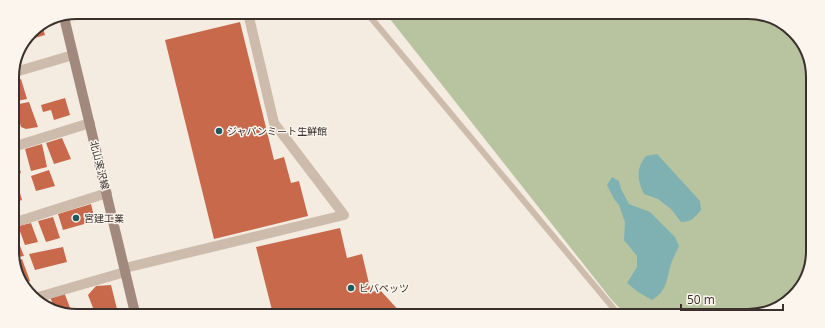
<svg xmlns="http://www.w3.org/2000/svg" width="825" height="328" font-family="'Open Sans','Noto Sans JP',sans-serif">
  <rect width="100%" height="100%" fill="#f4ebe1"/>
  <path fill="#b8c4a0" d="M386,14l383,2 30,21 13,31 -3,204 -22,31 -35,13 -126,-1 -15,-16z"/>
  <path fill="#7fb0b2" d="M657,154l43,47 1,9c-7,8 -9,12 -20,12l-10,-13 -13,-10 -14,-5c-7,-14 -8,-26 2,-38z
    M612,177l7,4 2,8 8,15 21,8 25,25 4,9c-2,5 -5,10 -7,15 -6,16 -3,29 -20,39l-14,-8 -11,-9 10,-16v-11l-13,-16 1,-18 -6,-17 -5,-6 -7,-14z"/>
  <path fill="#c8694b" d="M240,22l34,138 10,-3 7,26 8,-2 9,35 -94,23 -49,-199z
    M42,25l3,10 -17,5 6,-12z
    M21,79l6,20 -15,3v-21z
    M65,98l5,17 -16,5 -3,-10 -8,2 -2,-7z
    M29,102l9,25 -12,2 -5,-2 -7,-22z
    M62,138l9,21 -17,5 -8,-21z
    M42,144l5,23 -16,4 -6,-22z
    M13,159h4l4,14 -8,2z
    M49,170l6,16 -19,5 -5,-15z
    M16,179l6,21 -9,3v-23z
    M91,204l4,17 -32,9 -5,-16z
    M53,217l7,21 -14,4 -8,-21z
    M31,223l7,19 -13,3 -7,-19z
    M13,228l11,28 -11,2z
    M340,228l7,30 15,-4 9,38 9,-2 22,24h-129l-17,-67z
    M63,247l4,15 -32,8 -6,-16z
    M22,259l8,22 -7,2 -10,-20v-1z
    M111,285l7,28h-23l-7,-18 8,-9z
    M64,292l8,21 -16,-1 -6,-15z"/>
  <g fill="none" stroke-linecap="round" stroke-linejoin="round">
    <path stroke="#cdbbac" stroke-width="6" d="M367,13l252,302"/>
    <path stroke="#cdbbac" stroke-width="10" d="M12,73l61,-18
      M13,147l77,-24
      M13,223l94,-30
      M125,268l219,-53 -70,-92 -26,-110
      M35,298l90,-26"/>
    <path stroke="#a18a7d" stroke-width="10" d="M64,17l71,296"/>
  </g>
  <g fill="#1f5a5e" stroke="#fbf5ee" stroke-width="1.5">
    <circle cx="219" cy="131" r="4"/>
    <circle cx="76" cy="218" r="4"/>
    <circle cx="351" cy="288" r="4"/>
  </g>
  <g text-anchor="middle" stroke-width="3" stroke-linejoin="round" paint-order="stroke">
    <g font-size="10" fill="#3b302b" stroke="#fbf5ee" text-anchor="start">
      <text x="227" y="135">ジャパンミート生鮮館</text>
      <text x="84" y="222">宮建工業</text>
      <text x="359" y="292">ビバペッツ</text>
    </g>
    <g font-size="10" fill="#3b302b" stroke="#fbf5ee">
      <text transform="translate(100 165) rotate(76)" y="4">北山実沢線</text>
    </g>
  </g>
  <path d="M0 0H825V328H0ZM77 19H748A58 58 0 0 1 806 77V251A58 58 0 0 1 748 309H77A58 58 0 0 1 19 251V77A58 58 0 0 1 77 19Z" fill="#fbf5ee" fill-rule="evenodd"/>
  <path fill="none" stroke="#3b302b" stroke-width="2" d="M77 19H748A58 58 0 0 1 806 77V251A58 58 0 0 1 748 309H77A58 58 0 0 1 19 251V77A58 58 0 0 1 77 19Z"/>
  <path d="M681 304v6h102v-6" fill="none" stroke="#3b302b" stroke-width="2"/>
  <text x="687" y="304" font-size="12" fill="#3b302b" stroke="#fbf5ee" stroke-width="3" paint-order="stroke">50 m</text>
</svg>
